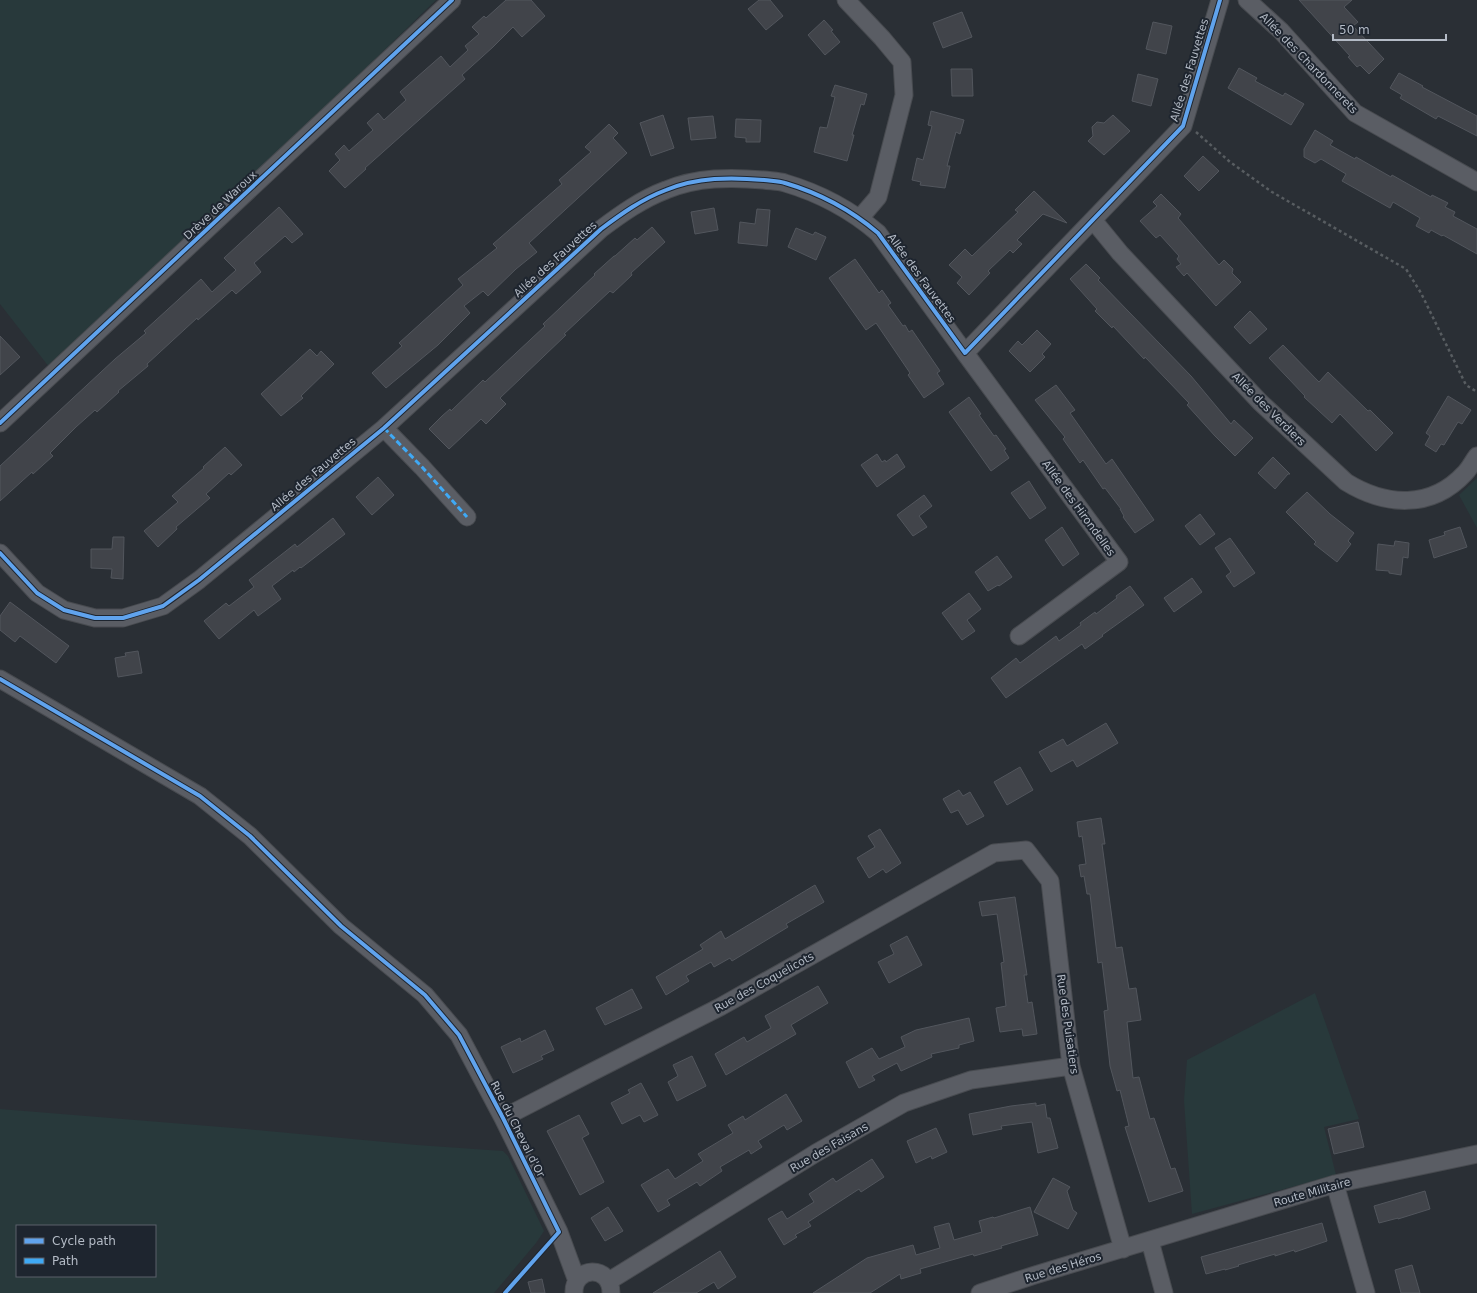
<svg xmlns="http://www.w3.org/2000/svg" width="1477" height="1293" font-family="'DejaVu Sans',sans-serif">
  <rect width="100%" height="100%" fill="#2a2f35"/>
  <path fill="#28393b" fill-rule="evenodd" d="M0,0h436l-383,372 -53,-68z
    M1477,478v50l-18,-33z
    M1315,993l44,126 -35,8 12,48 -144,39 -8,-114 3,-40z
    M0,1109l246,20 171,16 86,6 5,5 36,75 -8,12 -42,50h-494zM17,1226h138v50h-138z"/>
  <path fill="#41444a" stroke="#52565d" d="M506,0h25l14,16 -23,21 -9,-10 -20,20 -31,28 3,4 -100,89 1,1 -21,19 -16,-17 11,-11 -5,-6 9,-9 5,6 24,-21 -6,-7 11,-10 6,7 22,-20 -6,-8 41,-36 9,11 18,-17 -3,-4 14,-12 -7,-7 12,-11 2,2z
    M759,0h11l13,16 -17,14 -18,-21z
    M1299,0h53l-8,7 14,15 -5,4 31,33 -15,15 -9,-9 -3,2 -9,-10 2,-1z
    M962,12l10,25 -29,11 -10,-25z
    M824,20l9,10 -2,1 9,11 -15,13 -17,-20z
    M1153,22l19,4 -6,28 -20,-5z
    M1239,68l18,10 -2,3 28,15 2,-3 19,11 -13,21 -63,-37z
    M951,69h21l1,27h-21z
    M1399,73l24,13 -1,1 55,29v20l-39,-20 -2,3 -36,-21 2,-3 -12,-7z
    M1138,74l20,5 -7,27 -19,-5z
    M835,85l32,9 -3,11 -3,-1 -9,31h2l-7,26 -33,-9 6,-25 7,1 8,-31 -4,-1z
    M931,111l33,9 -4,14 -4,-2 -9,34h3l-5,22 -25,-3 1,-3 -9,-2 5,-22 6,2 9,-34 -4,-1z
    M663,115l11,33 -23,8 -11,-33z
    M1113,115l17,16 -26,24 -16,-14 5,-5 -1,-9 5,-5 7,1z
    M713,116l3,22 -25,2 -3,-22z
    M736,119l25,1 -1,22h-14v-4l-11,-1z
    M609,124l9,9 -5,5 14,15 -98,90 8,9 -21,17 -28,27 -5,-5 -19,15 6,7 -32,32 -52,43 -14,-15 30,-27 -3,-3 64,-58 -5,-6 39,-31 -4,-4 69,-60 -3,-4 32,-28 -6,-5z
    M1315,130l18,11 -3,4 25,14 1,-2 35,20 1,-2 39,22 1,-2 16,8 -3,4 10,5 -2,4 24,13v25l-34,-19 -1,1 -11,-6 -2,3 -13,-7 4,-8 -27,-16 -3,6 -48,-27 4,-7 -25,-15 -6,4 -11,-6v-8z
    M1203,156l16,15 -20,20 -15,-15z
    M1034,191l33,32 -24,-9 -26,26 5,4 -9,9 -3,-3 -22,21 2,2 -21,22 -12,-12 5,-6 -13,-12 16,-16 7,7 46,-44 -3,-2z
    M1161,194l20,20 -3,4 41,47 5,-5 9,9 -1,4 9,9 -25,24 -29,-33 -3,3 -8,-9 5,-3 -4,-5 2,-3 -19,-21 -4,3 -16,-17 17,-15 -4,-4z
    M279,207l24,27 -11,9 -7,-7 -31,27 7,9 -25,22 -4,-4 -34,30 -1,-2 -50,46 1,2 -30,25 1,1 -22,20 -2,-2 -19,17 -26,26 3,3 -20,18 -1,-2 -32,29v-35l115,-107 31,-26 -2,-2 57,-52 11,13 24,-22 -12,-12z
    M714,208l4,22 -23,4 -4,-22z
    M757,209l13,1 -3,36 -29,-3 2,-21 15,2z
    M652,227l13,15 -34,31 1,2 -19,18 -3,-2 -46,43 2,1 -66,63 6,6 -20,20 -5,-5 -32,30 -20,-20 13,-13 8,-7 1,2 32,-31 2,2 60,-56 -2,-2 52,-49 -1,-1 20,-18h1l20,-18 2,2z
    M796,228l17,7 2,-3 11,5 -10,23 -28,-13z
    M855,259l24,34 3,-3 9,13 -3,2 15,21 2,-1 4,7 3,-2 28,41 -3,2 7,11 -20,14 -16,-23 2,-2 -34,-50 -10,7 -37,-52z
    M1086,264l14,14 -2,2 93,96 40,48 3,-4 19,18 -18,18 -20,-20 -28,-31 2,-2 -44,-46 -1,2 -31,-33 -1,2 -17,-17 2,-2 -27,-30z
    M1250,311l17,18 -17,15 -16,-17z
    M1037,330l14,14 -9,10 3,3 -15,15 -21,-21 9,-10 4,4z
    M0,336l20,21 -20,18z
    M1283,345l36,37 9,-10 40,39 2,-1 23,23 -17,18 -36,-37 -8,9 -28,-26 1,-1 -36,-38z
    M310,349l7,7 4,-5 13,13 -33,32 2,2 -22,18 -20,-22z
    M1056,385l19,25 -5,3 36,51 6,-5 42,61 -19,13 -12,-16 1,-1 -4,-7h1l-16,-21 -2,1 -20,-29 -3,3 -17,-24 2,-2 -30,-37z
    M1448,396l23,14 -9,14 -4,-2 -14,23 -3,-1 -5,8 -11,-7 5,-9 -4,-3z
    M969,397l12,17 -2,1 15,21 2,-1 10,14 -2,1 5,8 -18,13 -42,-59z
    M225,447l17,18 -11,10 -2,-2 -23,21 4,4 -34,29 1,2 -19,18 -14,-16 34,-29 -6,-6 32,-28 -1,-1z
    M877,454l5,8 3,-2 1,2 11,-8 8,13 -28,20 -16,-22z
    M1273,457l17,17h-2l-13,15 -17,-16z
    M378,477l16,18 -22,20 -16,-18z
    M1029,481l17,27 -16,11 -19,-26z
    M1307,492l23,22 24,19 -6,8 3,3 -14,18 -23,-18 2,-2 -30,-30z
    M924,495l8,11 -13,10 8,11 -14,9 -16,-21z
    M1200,514l15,20 -15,11 -15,-19z
    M333,518l12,16 -44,34 -1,-1 -6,5 -1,-2 -21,16 9,13 -23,17 -4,-6 -35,29 -15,-18 22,-18 3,3 25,-19 -5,-7 46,-36 2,3z
    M1062,527l17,27 -16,12 -18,-26z
    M1460,527l7,20 -33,11 -5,-18 16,-5 -1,-3z
    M113,537h11l-1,42 -12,-1 1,-9 -21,-1v-19h21z
    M1230,538l25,35 -21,14 -8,-11 5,-4 -16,-24z
    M1395,541l14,2 -1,15 -5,-1 -2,18 -12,-2v-2l-13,-1 2,-26 16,2z
    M997,556l15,21 -13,9 -1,-1 -10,6 -13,-19z
    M1192,578l10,14 -28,20 -10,-14z
    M1130,586l14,19 -42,30 1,1 -18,13 -3,-5 -76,54 -15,-20 25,-20 4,5 36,-27 3,5 22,-16 -1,-2 15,-11 1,2 21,-16 -1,-2z
    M969,593l12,16 -14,11 8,11 -13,9 -20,-27z
    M10,602l59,44 -13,17 -36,-27 -5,6 -15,-12v-14z
    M138,651l4,22 -24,4 -3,-19 11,-2 -1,-3z
    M1106,723l12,20 -41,24 -4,-7 -22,12 -12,-20 24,-13 4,7z
    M1020,767l13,23 -26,15 -13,-23z
    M959,790l4,6 7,-4 14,24 -17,9 -9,-15 -7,3 -8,-14z
    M1101,818l4,26h-3l14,104 6,-1 7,42 7,-1 5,32 -14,2 6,56 6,-1 11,42 4,-1 17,51 4,-1 8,23 -34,11 -24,-75 4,-1 -9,-36 -3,1 -7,-25 -6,-55 4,-1 -6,-48 -4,1 -8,-69h-3l-3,-18 -3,1 -2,-12 7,-1 -4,-28 -3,1 -2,-15z
    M880,829l21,34 -15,10 -3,-4 -14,9 -12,-20 18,-11 -7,-11z
    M815,885l9,17 -38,22 2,3 -56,34 -2,-3 -16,9 -3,-5 -25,14 3,5 -23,14 -10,-18 47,-28 -3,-4 21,-14 4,8z
    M1015,897l12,78h-3l4,28 4,-1 5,32 -14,2 -1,-7 -22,3 -4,-24 10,-2 -5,-43 3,-1 -7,-48 -15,2 -3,-14z
    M907,936l15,29 -33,18 -11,-21 16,-8 -4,-9z
    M818,986l10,17 -37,22 5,9 -70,41 -11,-21 29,-17 3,5 24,-14 -6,-12z
    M632,989l10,19 -37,17 -9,-17z
    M969,1018l5,23 -15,4v3l-28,6 1,3 -31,14 -4,-8 -25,13 3,4 -16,8 -13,-26 26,-14 7,11 26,-12 -4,-10 15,-7z
    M545,1030l9,20 -13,6 2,3 -30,14 -12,-26 19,-9 1,4z
    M692,1056l14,30 -29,15 -9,-19 10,-6 -5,-11z
    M641,1083l17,32 -14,7 -4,-7 -18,9 -11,-21 19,-10 -2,-3z
    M786,1094l16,27 -15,9 -3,-5 -26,16 4,6 -11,7 -2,-4 -29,17 2,4 -22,15 -3,-4 -30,18 3,5 -12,7 -17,-27 27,-16 7,10 28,-18 -5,-7 35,-21 -5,-8 15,-9 2,4z
    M1036,1103v3l9,-2 2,14h3l8,30 -20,5 -6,-31 -31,4 1,3 -29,6 -4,-21 42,-8z
    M579,1115l10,19 -7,4 22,44 -24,13 -33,-64z
    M1358,1122l6,25 -30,7 -6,-25z
    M936,1128l11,24 -15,7 -1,-3 -15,7 -9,-22z
    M872,1159l12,18 -23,15 -2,-3 -51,33 3,4 -16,9 2,2 -13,8 -16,-26 14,-8 5,8 27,-17 -5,-8 24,-16 3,4z
    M1053,1178l17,9 -3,4 6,19 4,3 -9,16 -34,-17z
    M1425,1191l5,18 -32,10v-1l-19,5 -5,-17z
    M608,1207l15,24 -18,10 -14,-23z
    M1030,1207l8,28 -37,11 1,2 -28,8 -1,-2 -53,15 1,4 -20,6 -1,-5 -30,19h-57l54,-35 46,-13 3,10 24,-7 -6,-21 15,-4 5,17 28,-8 -3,-11 14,-4 1,1z
    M1322,1223l5,18 -32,11 -1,-2 -19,6v-2l-37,11 1,1 -14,4v-1l-19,5 -5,-17z
    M720,1251l16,26 -18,12 -4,-7 -18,11h-43z
    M1412,1265l8,28h-19l-6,-23z
    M542,1279l3,14h-14l-3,-11z"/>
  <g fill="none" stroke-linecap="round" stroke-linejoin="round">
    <defs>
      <path id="minor" d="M846,0l36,38 20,24 2,33 -26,102 -18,21
        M1247,0l34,31 74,82 122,69
        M1093,220l27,33 140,149 86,80c39,24 85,28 119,-9 5,-5 8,-12 12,-17
        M965,353l154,209 -100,74
        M0,423l452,-423
        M384,428l38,39 45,50
        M0,553l37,40 27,17 31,8h28l40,-12 36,-26 185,-152 217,-199c20,-15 41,-30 65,-39 31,-13 65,-13 98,-10 7,1 15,1 21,3 34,10 66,27 93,50l87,120 218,-227 37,-126
        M0,679l200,117 50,40 91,90 84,69 34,40 44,83 56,114 18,49
        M503,1118l87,-45 130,-66 274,-154 32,-3 24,31 21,185 52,183
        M1335,1184l31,109
        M1150,1241l14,52
        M609,1281l207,-128 88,-50 67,-23 100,-14
        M574,1293c-1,-27 37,-29 37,0
        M980,1293l55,-18 300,-91 142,-30"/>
    </defs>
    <use href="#minor" stroke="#484b50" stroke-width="19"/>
    <path stroke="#585d61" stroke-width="2.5" stroke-dasharray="3 3" stroke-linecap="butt" d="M1196,132l34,30 42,30 134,77 15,24 45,92 11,7"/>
    <use href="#minor" stroke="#5a5d64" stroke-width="17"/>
    <path stroke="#3fa9f5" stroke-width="3" stroke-dasharray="6 3" stroke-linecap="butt" d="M384,428l38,39 45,50"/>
    <defs>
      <path id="cycleway" d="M0,423l452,-423
        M0,553l37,40 27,17 31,8h28l40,-12 36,-26 185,-152 217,-199c20,-15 41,-30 65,-39 31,-13 65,-13 98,-10 7,1 15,1 21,3 34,10 66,27 93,50l87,120 218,-227 37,-126
        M0,679l200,117 50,40 91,90 84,69 34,40 44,83 56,114 -54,61"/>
    </defs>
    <use href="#cycleway" stroke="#1e252f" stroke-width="6"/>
    <use href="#cycleway" stroke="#60a3ed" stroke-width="4"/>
  </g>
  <g text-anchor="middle" stroke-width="4" stroke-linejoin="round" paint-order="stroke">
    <g font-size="11" fill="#b4bbc6" stroke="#1e252f">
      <text transform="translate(1309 63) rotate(46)" y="4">Allée des Chardonnerets</text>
      <text transform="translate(1189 70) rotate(-73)" y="4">Allée des Fauvettes</text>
      <text transform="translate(220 205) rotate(-43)" y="4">Drève de Waroux</text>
      <text transform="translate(555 259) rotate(-42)" y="4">Allée des Fauvettes</text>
      <text transform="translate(922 278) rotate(54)" y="4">Allée des Fauvettes</text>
      <text transform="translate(1269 409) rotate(45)" y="4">Allée des Verdiers</text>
      <text transform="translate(313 474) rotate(-40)" y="4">Allée des Fauvettes</text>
      <text transform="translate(1079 508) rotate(54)" y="4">Allée des Hirondelles</text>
      <text transform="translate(764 982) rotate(-29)" y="4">Rue des Coquelicots</text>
      <text transform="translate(1068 1024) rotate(82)" y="4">Rue des Puisatiers</text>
      <text transform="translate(518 1129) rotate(63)" y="4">Rue du Cheval d'Or</text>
      <text transform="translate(829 1147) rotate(-30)" y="4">Rue des Faisans</text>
      <text transform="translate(1312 1192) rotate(-16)" y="4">Route Militaire</text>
      <text transform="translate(1063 1267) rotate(-17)" y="4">Rue des Héros</text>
    </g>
  </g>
  <rect x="16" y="1225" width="140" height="52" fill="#1e252f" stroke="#5a616b"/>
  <rect x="24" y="1238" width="20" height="6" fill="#60a3ed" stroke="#5a616b"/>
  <text x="52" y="1245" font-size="12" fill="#b4bbc6">Cycle path</text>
  <rect x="24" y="1258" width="20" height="6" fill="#3fa9f5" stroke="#5a616b"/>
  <text x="52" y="1265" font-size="12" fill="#b4bbc6">Path</text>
  <path d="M1333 34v6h113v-6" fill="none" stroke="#b4bbc6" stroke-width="2"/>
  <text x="1339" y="34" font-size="12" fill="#b4bbc6" stroke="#1e252f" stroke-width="3" paint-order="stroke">50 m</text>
</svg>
